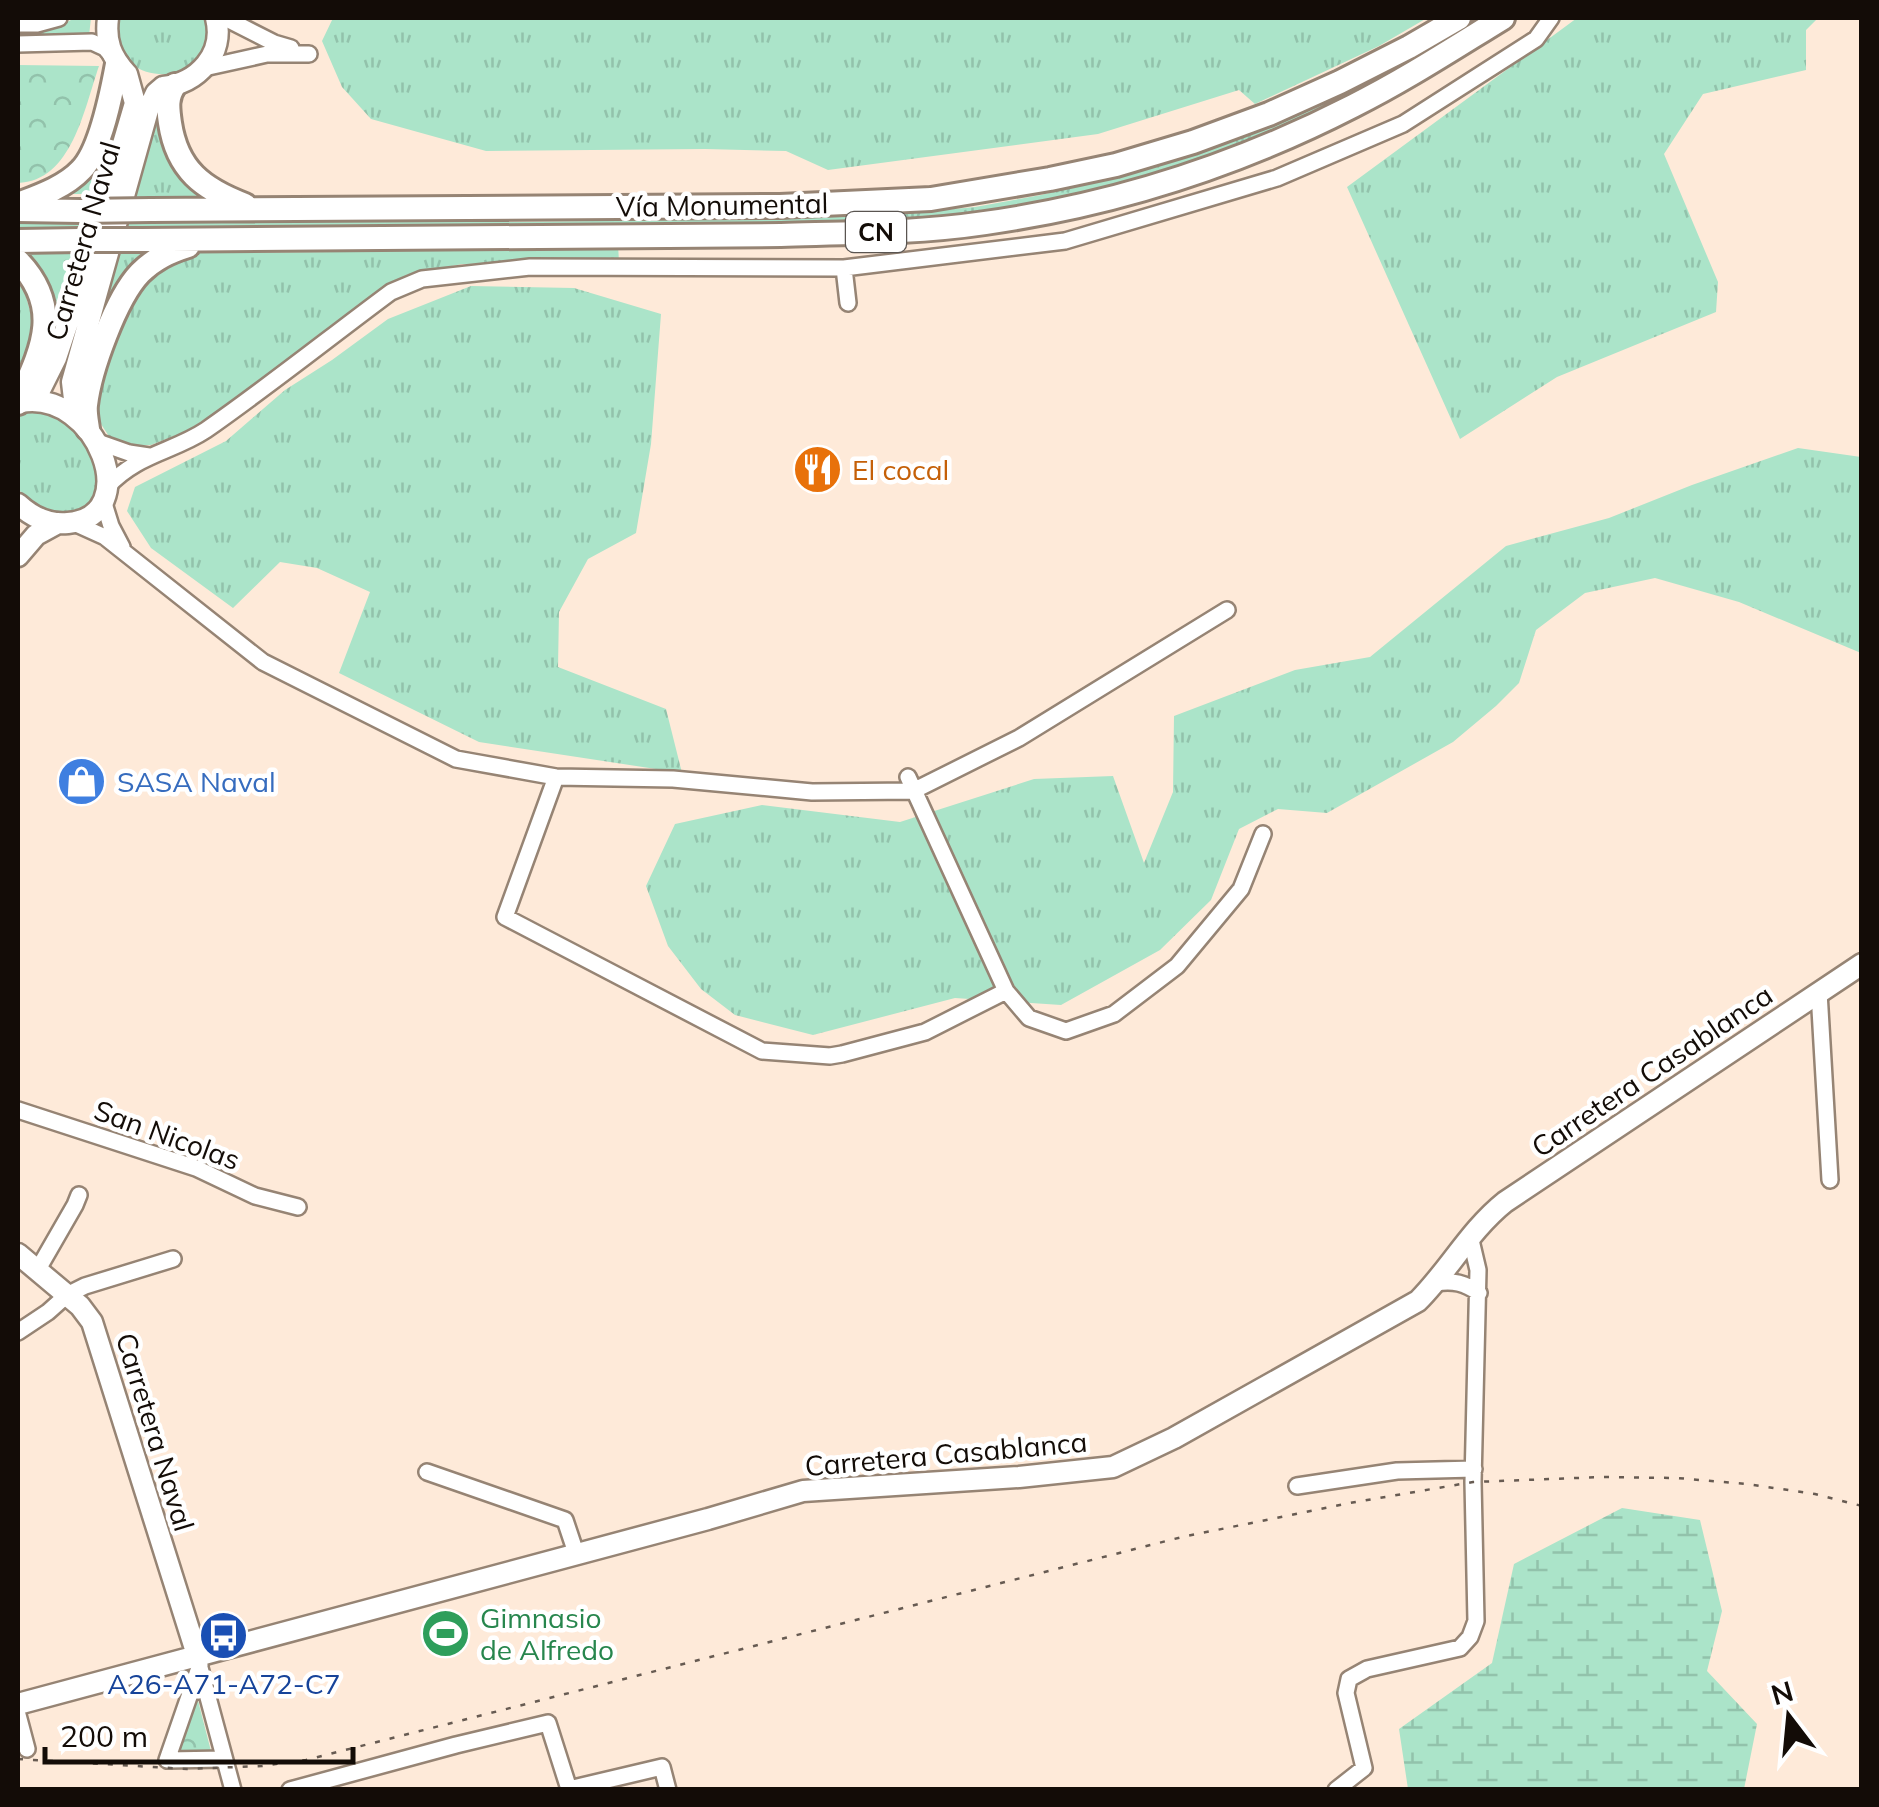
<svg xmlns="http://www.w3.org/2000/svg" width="1879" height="1807" font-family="Mulish,sans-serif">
  <defs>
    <pattern id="grass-tufts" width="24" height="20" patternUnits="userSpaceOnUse" patternTransform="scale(2.5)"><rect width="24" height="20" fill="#abe4c9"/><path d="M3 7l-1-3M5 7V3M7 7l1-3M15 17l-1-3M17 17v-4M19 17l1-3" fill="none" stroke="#92c2ab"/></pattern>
    <pattern id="forest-crowns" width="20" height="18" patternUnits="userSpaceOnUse" patternTransform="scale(2.5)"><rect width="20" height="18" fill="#abe4c9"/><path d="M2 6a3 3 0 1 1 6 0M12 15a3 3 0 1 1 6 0" fill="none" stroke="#92c2ab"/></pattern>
    <pattern id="wetland-marsh" width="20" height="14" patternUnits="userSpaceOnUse" patternTransform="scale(2.5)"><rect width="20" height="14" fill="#abe4c9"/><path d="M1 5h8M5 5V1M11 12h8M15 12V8" fill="none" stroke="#92c2ab"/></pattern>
  </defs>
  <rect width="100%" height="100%" fill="#feead9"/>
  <path fill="url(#grass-tufts)" d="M75,18h16l-2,18 -71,1v-9c19,-1 40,0 57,-10z
    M120,18h85c20,78 -108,72 -85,0z
    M333,18h1094l-48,28 -124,58 -16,-14 -141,44 -270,36 -42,-19 -81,-2 -219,2 -115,-32 -29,-32 -20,-46z
    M1473,18h19l-59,35 -147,76 -125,45 -114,30 -66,12 -204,12 -706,3 -53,-2v-8l490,1 263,-3 139,-6 65,-6 66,-12 114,-29 66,-21 59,-25 147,-75z
    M1577,18h241l-12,12v40l-103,24 -39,60 54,128 -2,30 -159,65 -97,62 -113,-252z
    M123,91l6,12 -27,91h-47z
    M163,100l42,94 -17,5 -54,-2 18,-73z
    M618,244l1,18 -157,2 -56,11 -47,31 -130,97 -42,28 -36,14 -22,1 -17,-5 -13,-20 -2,-21 10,-51 36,-73 50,-23 144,-1 106,-5z
    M165,247l-84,126 34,-120z
    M18,248l67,2 -35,109z
    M18,284l6,6 11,38 -17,42z
    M471,286l103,2 87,26 -10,130 -15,89 -48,26 -29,53 -1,55 108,42 16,64 -203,-31 -140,-69 31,-81 -53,-24 -37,-6 -47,46 -82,-60 -24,-37 8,-24 91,-46 59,-51 47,-30 56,-41z
    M30,409l22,5 26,15 19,34 2,28c-4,6 -10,15 -15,19 -21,14 -52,-7 -66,-21v-76z
    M1798,448l63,9v196l-122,-51 -84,-24 -70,15 -49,37 -17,53 -23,23 -43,36 -126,71 -49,-4 -39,20 -28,71 -51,50 -99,55 -106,-7 -142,37 -78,-20 -34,-26 -33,-43 -22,-60 29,-62 87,-19 138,17 134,-43 79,-3 31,87 29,-71 1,-76 121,-46 75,-13 136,-111 103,-28 83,-33z"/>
  <path fill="url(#forest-crowns)" d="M18,65l81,1c-15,43 -27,115 -81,117z
    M195,1689l17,66 -37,-1z"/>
  <path fill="url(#wetland-marsh)" d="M1622,1508l78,12 22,91 -15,60 50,53 -13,65h-336l-9,-60 93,-66 22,-99z"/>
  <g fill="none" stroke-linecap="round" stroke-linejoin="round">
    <defs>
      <path id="minor" d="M225,18l49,25 17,5
        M18,24h19l22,-6
        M18,44l74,-2 13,6 7,8
        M204,68l63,-14h42
        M844,268l4,35
        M95,441l34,12 20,3
        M107,487c30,-33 66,-35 99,-57 63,-44 123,-92 185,-138l31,-13 108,-12 314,1 221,-27 212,-63 126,-54 133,-85 15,-21
        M103,500l8,26 11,21
        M74,523l31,14 158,125 193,97 100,18 117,2 139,13 101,-1 106,-53 208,-128
        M556,777l-51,140 257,134 68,5 12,-2 83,-22 81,-41
        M908,777l98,214 23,27 37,13 48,-17 63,-48 64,-77 22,-55
        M1819,992l11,188
        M18,1110l178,58 59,28 43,11
        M37,1271l38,-66 4,-10
        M1436,1283c17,-3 29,0 43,10
        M18,1332l30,-20 19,-17 18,-9 88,-27
        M427,1472l138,48 11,33
        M1297,1486l100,-15 77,-2
        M199,1664l34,126
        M200,1665l-33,95 57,-1
        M18,1715l9,34
        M290,1790l166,-45 92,-22 21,66 93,-22 6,23
        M1336,1790l28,-22 -18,-75 3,-14 18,-10 93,-21 10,-11 6,-16 -3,-139 5,-212 -8,-34"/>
      <path id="major" d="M108,18c-3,23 3,39 19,56
        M163,87c35,-4 62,-33 53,-69
        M26,401l14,-11 16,-32 34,-102 45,-153 -8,-29
        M76,416l-4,-34 76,-272 8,-17 7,-6
        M18,504c14,13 30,21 50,19 77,-6 30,-134 -47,-121
        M18,556l18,-21 22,-12
        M18,1254l62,52 12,16 105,333
        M18,1704l690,-185 95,-28 216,-14 94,-10 61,-29 244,-137c31,-31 52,-71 87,-99l357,-238"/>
      <path id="highway" d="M175,85c-9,12 -7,24 -5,38 7,47 33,66 75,82
        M18,204c21,-8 47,-17 63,-34 20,-20 31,-79 36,-106
        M18,210l63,1
        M151,210l629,-4 151,-7 119,-20 66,-14 77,-23 76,-28 71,-32 69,-35 50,-29
        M142,240l639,-5c67,-2 137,-2 204,-12 128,-18 253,-58 368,-117 52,-26 101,-58 150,-88
        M18,241l62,-1
        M18,261c46,48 23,90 0,142
        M88,429c-1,-8 -3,-16 -2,-24 4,-35 30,-107 54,-132 14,-14 29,-21 48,-27"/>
    </defs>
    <use href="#minor" stroke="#968474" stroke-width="20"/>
    <use href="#major" stroke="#968474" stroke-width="25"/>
    <use href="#highway" stroke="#968474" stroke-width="28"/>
    <use href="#minor" stroke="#fff" stroke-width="15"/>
    <use href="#major" stroke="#fff" stroke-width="20"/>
    <use href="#highway" stroke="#fff" stroke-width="22"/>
    <path stroke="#675b52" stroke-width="2.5" stroke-dasharray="5 10" stroke-linecap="butt" d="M18,1759l169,10 75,-3 44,-6 876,-223 168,-34 123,-21 129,-5 75,1 70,6 68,10 47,12"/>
    <defs>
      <path id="highway-bridge" d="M81,211l70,-1
        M80,240h62"/>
    </defs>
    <use href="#highway-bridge" stroke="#968474" stroke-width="28" stroke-linecap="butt"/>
    <use href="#highway-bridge" stroke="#fff" stroke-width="22"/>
  </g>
  <defs>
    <symbol id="restaurant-disc" viewBox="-11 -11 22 22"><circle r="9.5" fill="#e8710a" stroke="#fff"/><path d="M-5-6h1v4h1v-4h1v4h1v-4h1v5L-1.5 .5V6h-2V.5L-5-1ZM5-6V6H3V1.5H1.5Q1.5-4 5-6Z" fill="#fff"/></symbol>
    <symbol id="shop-disc" viewBox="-11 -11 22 22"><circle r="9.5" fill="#3f7fe0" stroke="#fff"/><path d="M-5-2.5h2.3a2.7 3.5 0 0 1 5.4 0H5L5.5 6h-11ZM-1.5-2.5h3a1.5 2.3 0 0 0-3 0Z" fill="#fff"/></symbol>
    <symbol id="stadium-disc" viewBox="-11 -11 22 22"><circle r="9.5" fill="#2e9e5b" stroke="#fff"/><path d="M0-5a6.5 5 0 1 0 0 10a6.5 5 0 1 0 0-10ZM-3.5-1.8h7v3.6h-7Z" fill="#fff"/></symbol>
    <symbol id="bus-disc" viewBox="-11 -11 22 22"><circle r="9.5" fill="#1a4fb4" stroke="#fff"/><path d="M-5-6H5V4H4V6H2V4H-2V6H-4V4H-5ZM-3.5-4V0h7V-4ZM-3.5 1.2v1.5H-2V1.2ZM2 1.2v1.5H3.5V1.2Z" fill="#fff"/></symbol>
  </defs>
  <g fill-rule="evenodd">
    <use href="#restaurant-disc" x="790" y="442" width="55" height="55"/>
    <use href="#shop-disc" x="54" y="754" width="55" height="55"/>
    <use href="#stadium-disc" x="418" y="1606" width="55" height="55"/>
    <use href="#bus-disc" x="196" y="1608" width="55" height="55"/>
  </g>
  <g text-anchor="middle" stroke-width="9" stroke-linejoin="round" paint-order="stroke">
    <rect fill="#fff" stroke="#5a5551" stroke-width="2.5" x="846" y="212" width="60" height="40" rx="8"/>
    <g font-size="25" font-weight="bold" fill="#130c07">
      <text x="876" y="241">CN</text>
    </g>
    <g font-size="28" fill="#130c07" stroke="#fff">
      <text transform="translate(722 205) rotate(-1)" y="10">Vía Monumental</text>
      <text transform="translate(83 241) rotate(-74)" y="10">Carretera Naval</text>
      <text transform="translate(1652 1071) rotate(-34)" y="10">Carretera Casablanca</text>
      <text transform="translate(167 1135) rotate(20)" y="10">San Nicolas</text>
      <text transform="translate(155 1432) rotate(73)" y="10">Carretera Naval</text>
      <text transform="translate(946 1454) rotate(-5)" y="10">Carretera Casablanca</text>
    </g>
    <g font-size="28" fill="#c56008" stroke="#fff" text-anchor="start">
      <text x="852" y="480">El cocal</text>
    </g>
    <g font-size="28" fill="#366cbe" stroke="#fff" text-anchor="start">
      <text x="117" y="792">SASA Naval</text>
    </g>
    <g font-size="28" fill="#27864d" stroke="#fff" text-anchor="start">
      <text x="480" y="1628">Gimnasio<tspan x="480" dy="32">de Alfredo</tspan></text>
    </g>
    <g font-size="28" fill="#164399" stroke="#fff">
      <text x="224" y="1694">A26-A71-A72-C7</text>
    </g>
  </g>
  <rect width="1879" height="1807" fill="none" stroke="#130c07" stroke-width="40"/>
  <g transform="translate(1789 1717) rotate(344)" stroke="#ffffff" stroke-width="8" paint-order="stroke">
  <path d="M0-8L18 38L0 25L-18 38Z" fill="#130c07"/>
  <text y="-15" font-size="28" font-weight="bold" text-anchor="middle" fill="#130c07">N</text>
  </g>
  <path d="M45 1747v15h308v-15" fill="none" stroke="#130c07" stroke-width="5"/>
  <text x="60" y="1747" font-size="30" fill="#130c07" stroke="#ffffff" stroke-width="8" paint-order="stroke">200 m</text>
</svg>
